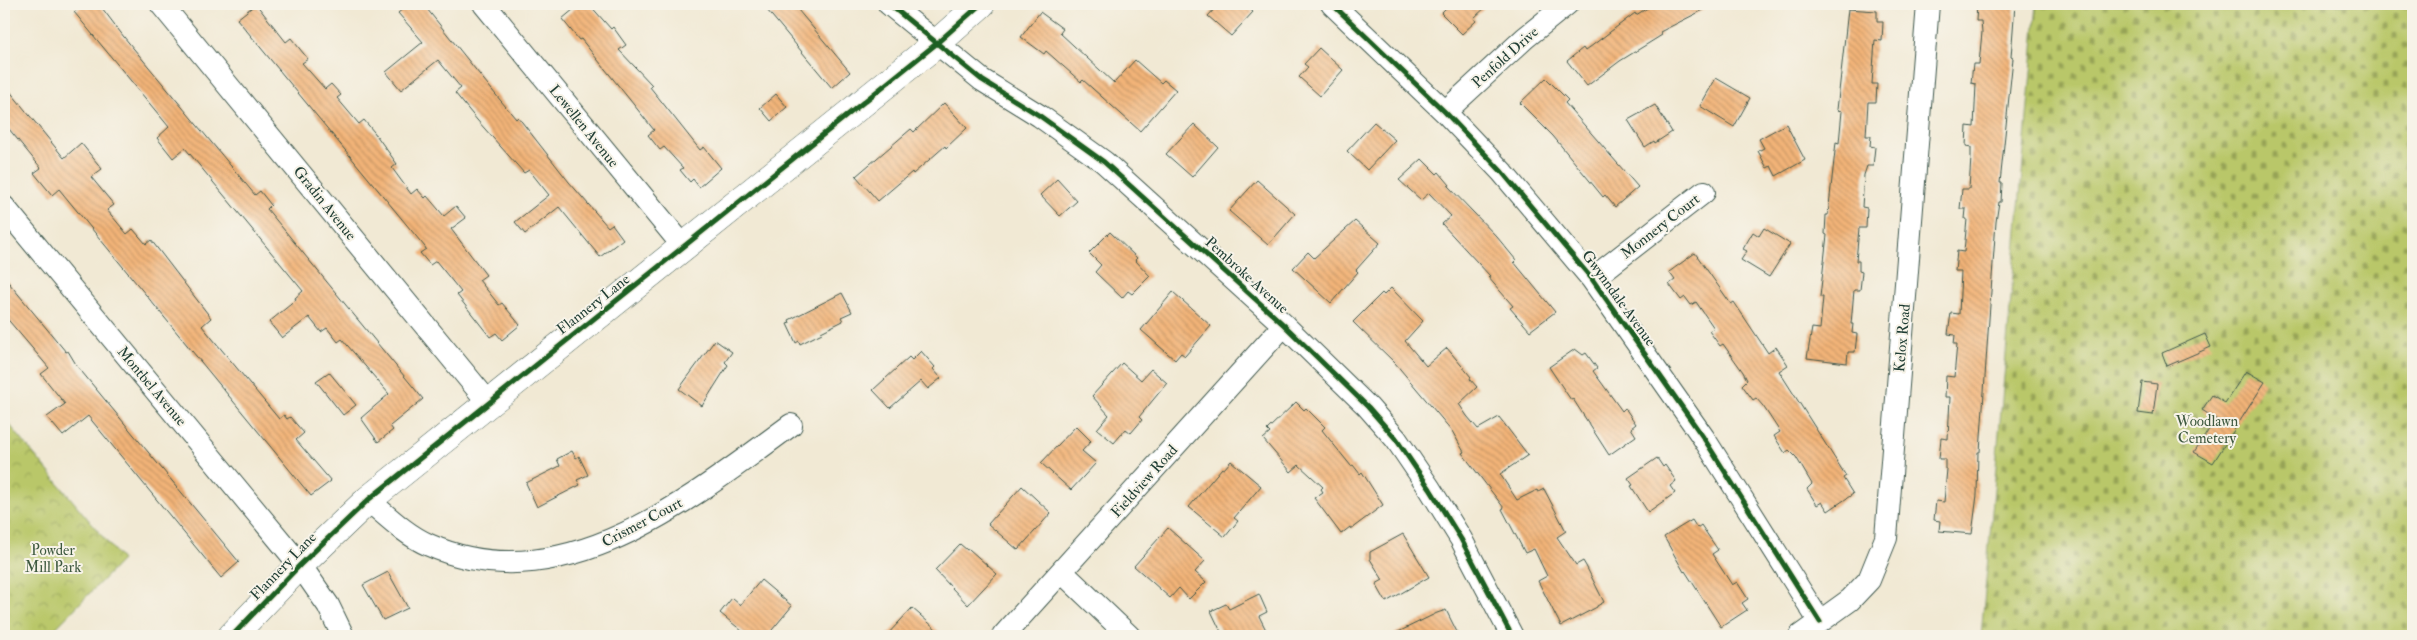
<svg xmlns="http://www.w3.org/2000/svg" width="2417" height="640" font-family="'IM FELL Double Pica',serif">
  <defs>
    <pattern id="cemetery-stones" width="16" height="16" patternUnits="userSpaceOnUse" patternTransform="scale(1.25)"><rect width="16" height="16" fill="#b9c769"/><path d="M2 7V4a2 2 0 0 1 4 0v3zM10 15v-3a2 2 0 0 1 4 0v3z" fill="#96a357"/></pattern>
    <pattern id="park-crowns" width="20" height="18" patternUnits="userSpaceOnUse" patternTransform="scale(1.25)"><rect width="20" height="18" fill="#b9c769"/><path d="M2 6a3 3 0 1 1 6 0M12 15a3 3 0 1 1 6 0" fill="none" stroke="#96a357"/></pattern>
    <pattern id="building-back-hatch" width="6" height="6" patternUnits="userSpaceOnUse" patternTransform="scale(1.25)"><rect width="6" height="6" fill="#f3b478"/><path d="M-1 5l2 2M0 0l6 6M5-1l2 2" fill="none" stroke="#c49463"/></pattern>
  </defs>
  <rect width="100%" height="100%" fill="#f7f3e8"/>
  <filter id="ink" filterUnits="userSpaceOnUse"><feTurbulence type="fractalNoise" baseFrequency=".02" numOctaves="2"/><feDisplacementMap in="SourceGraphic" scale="10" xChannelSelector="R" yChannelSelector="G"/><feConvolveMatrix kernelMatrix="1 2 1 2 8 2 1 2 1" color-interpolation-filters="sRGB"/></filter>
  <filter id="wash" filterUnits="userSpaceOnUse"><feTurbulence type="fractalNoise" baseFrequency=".0096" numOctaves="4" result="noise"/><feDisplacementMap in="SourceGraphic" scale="20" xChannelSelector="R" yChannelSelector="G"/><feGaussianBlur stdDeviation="1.12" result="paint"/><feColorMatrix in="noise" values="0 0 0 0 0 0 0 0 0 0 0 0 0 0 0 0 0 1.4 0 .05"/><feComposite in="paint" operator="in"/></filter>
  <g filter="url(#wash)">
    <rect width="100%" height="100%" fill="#f1e9d4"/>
    <path fill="url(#cemetery-stones)" stroke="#6c824e" d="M2037,4h376v632h-432z"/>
    <path fill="url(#park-crowns)" stroke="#6c824e" d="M4,418l118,142 -74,76h-44z"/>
    <g id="blocks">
      <path fill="url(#building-back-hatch)" d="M84,4h15l25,33 131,158 5,-4 11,14 -4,4 156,190 -33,27 3,4 -15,12 -17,-24 28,-24 -47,-55 -4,3 -11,-14 -6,4 -12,-15 -27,21 -13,-16 27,-22 -1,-2 8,-7 -118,-143 -12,10 -16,-20 12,-11 -95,-115z
        M256,4l30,38 5,-4 17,21 -6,4 23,26 6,-5 10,11 -4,3 22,26 5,-4 10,12 23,32 -5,4 19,26 6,-5 8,9 2,-2 17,20 12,-10 10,12 -15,11 35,46 -7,5 20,25 3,-2 18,22 -18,15 -6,-7 -6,4 -33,-42 4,-3 -25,-31 -6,4 -10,-12 6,-4 -1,-2 -188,-228z
        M409,4h14l73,91 20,24 2,-2 51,65 39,45 4,-3 11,15 -23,18 -41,-50 -34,27 -10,-12 34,-27 -20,-25 -5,3 -47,-53 -22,-27 6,-5 -23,-28 -37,30 -15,-18 37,-30 -25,-29z
        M580,4h9l22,25 2,-2 13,18 -7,5 33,35 -2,2 50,63 4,-3 17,21 -22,19 -6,-8 -3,3 -10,-12 3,-2 -19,-21 -4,3 -12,-15 6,-5 -73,-91 -2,1 -17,-21z
        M762,4h31l57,68 -18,16z
        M1219,4h25l9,8 -22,24 -23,-20z
        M1450,4h39l-15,14 2,3 -14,13 -21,-21z
        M1654,4h61l-55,28 2,3 -42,26 -33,25 -20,-25 16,-13 2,3 50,-38 1,2z
        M1977,4h38l-4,53 2,1 -13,125h2l-1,19h-2l-3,20 -9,125 -7,105h-2l-1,43 -5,39 -33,-3 1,-10 -6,-1 2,-19 8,1 3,-33h-2v-10h-6l2,-21 7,1 2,-42h-5l1,-21 8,1 3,-33h-3l1,-9 -7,-1 3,-21 8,1 2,-43h-6l2,-20 7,1 3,-33h-2l1,-10h-6l2,-20h7l2,-32v-10l-5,-1 1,-20 7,1 2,-43 -5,-1 2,-19h6l3,-32 -1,-11h-5z
        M1848,9l29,2v11h6l-1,19 -7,-1 -3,44h5l-1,18h-8l-2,34h5l-1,10 5,1 -2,19h-6l-3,9 -2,32 5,1 -1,20h-7l-3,33h3v10l3,1 -2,18h-6l-3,34h2l-1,9 5,1 -2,18h-7l-1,11 -40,-5 5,-30 8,1 3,-32h-3l7,-62 -2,-1 1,-19h2l8,-73 3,1 3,-32 -5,-1z
        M1040,12l23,17 -3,4 54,50 21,-23 26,23 3,-3 12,10 -36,41 -57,-51 -2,2 -35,-31 -2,3 -23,-17z
        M1319,48l24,22 -23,26 -21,-19 9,-10 -4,-3z
        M1546,78l22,22 -3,3 73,84 -23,20 -10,-12 -2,2 -50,-61 -33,-33z
        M1716,78l34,20 -16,29 -34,-21z
        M4,84l60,74 17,-15 21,26 -11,8 23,28 -7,5 20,24 6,-5 13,15 5,-4 60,78 -9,8 77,93 5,-4 3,4 3,-2 14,16 -8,7 35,41 -20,15 -252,-307 -7,6 -18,-22 7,-5 -37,-45z
        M776,94l11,13 -16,14 -11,-13z
        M944,103l23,25 -21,20 -1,-2 -32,28 -1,-2 -34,29 -22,-25 55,-47 3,3z
        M1655,105l17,27 -17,11 -1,-2 -9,6 -17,-27z
        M1374,122l21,18 -28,30 -20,-19z
        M1194,124l24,23 -26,30 -26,-23z
        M1786,124l19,36 -29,16 -5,-10 -4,2 -9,-17 6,-3 -5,-9z
        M1422,159l15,15 2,-2 11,13 -2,1 49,51 19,23 -2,2 41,50 -25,19 -20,-23 3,-2 -25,-29 2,-1 -48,-52 9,-8 -22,-23 -8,7 -22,-20z
        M1057,179l20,22 -17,15 -20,-21z
        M1257,180l38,34 -27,31 -39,-34z
        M1355,221l25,22 -24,27 2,2 -27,31 -38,-35 15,-16 6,6z
        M1764,228l26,16 -21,33 -28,-17 6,-9 -4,-2 10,-17 6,4z
        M1110,232l27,26 -2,2 15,16 -18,18 -4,-3 -6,7 -27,-26 6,-7 -12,-12z
        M1695,253l36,51 3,-2 34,51 8,-6 12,18 -9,6 67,105 -3,2 10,16 -25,17 -6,-9 -5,3 -10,-16 5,-5 -16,-27 -7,-7 -4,3 -11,-17 6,-4 -17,-26 -7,-8 -3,2 -11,-15 5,-5 -4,-8 -20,-28 -3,2 -11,-15 5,-3 -18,-26 -5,3 -6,-8 -4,3 -12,-16 6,-4 -6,-8z
        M4,277l62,75 2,-1 9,15 162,196 -18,16 -133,-162 -25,20 -16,-19 18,-13 -24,-30 8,-6 -45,-53z
        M1391,288l32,33 -18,20 21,25 21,-18 24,29 -1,2 7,8 -18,17 8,12 11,13 21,-12 29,38 -28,19 17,26 20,-10 1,2 6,-3 22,42 -9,6 19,28 7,-4 3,5 18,36 -7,4v1l-36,19 -23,-45 9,-5 -13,-27 -9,4 -23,-44 2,-1 -42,-55 2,-1 -12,-21 -57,-68 -42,-41 29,-29 2,2z
        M1173,292l38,34 -26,30 -4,-3 -6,7 -34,-30z
        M842,293l10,19 -11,5 2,4 -22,11 1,1 -22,11 -1,-3 -3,2 -9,-19 3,-1 -1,-3z
        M2205,334l6,13 -44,19 -5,-13z
        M715,340l17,12 -7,10 3,3 -26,41 -23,-17z
        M1575,349l8,6 3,-2 11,15 -4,3 29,40 3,-3 11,16 -5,4 5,8 -27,19 -36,-56 -2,1 -22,-33z
        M921,351l14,16 -2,2 8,9 -13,11 -7,-8 -31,27 -17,-18 36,-33 3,3z
        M1122,363l19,17 10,-11 16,14 -28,34 3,3 -11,13 -5,-4 -12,14 -17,-14 12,-14 -17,-19z
        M2246,371l19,11 -52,81 -19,-11 22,-33 -14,-9 10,-15 13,8z
        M329,372l27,33 -13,10 -27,-34z
        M2142,382l15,2 -4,31 -15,-2z
        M1296,402l8,8 2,-2 19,19 -3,3 29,36 2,-1 7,9 2,-2 21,33 -32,24 -1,-2 -9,7 -27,-36 9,-6 -2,-3 2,-2 -24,-22 -8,7 -28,-33 7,-6 -3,-3z
        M1076,426l15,15 -9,10 14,12 -25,27 -30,-27z
        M572,451l4,7 3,-2 9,19 -11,5 3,5 -43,22 -11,-24 34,-17 -3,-7z
        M1657,458l6,9 2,-2 11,16 -6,5 5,7 -27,19 -17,-26 2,-1 -5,-7z
        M1231,461l30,25 -27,32 4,3 -13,16 -36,-30 33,-39 2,1z
        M1022,486l29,27 -33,37 -30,-26z
        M1692,520l5,8 4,-3 17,25 -6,4 20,31 5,-3 11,17 -6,4 5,7 -26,17 -36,-56 -1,1 -20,-35z
        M1168,528l37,33 -10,11 11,10 -17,17 -10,-11 -9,10 -36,-32z
        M1403,534l26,43 -43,25 -10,-18 7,-4 -13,-21v-7z
        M960,544l7,6 2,-1 28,25 -29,31 -33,-35z
        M388,572l20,36 -25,12 -20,-35z
        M761,580l31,26 -25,30h-19l-28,-23 12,-15 8,7z
        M1259,594l8,18 -8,4 10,20h-46l-12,-25 15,-7 3,5z
        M912,608l32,28h-58z
        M1446,610l13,26h-69l47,-23z"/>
    </g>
  </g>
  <g filter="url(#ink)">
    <use href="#blocks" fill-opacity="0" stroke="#3e574c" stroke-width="1"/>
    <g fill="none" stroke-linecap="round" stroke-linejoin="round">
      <defs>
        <path id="minor" d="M161,4l327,398
          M484,4l200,243
          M889,4l93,76 58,36 64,46 180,163 84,82 28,32 34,50 31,50 51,97
          M1332,4l113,108 57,60 90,107 111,158 117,185
          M1445,112l80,-74 42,-34
          M4,207l296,358 28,40 15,31
          M1592,279l112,-87
          M368,500c19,16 38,35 61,45 133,59 261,-46 362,-120
          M1062,572l67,64
          M1003,636l281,-311
          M1800,636l50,-36 19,-20 17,-42 42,-534"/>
        <path id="tertiary" d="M232,636l68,-71 68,-65 568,-456 45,-40"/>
      </defs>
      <use href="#minor" stroke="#3e574c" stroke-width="24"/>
      <use href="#tertiary" stroke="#3e574c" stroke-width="29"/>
      <use href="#minor" stroke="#fff" stroke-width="22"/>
      <use href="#tertiary" stroke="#fff" stroke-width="28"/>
      <defs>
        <path id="cycleway" d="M889,4l93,76 58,36 64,46 180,163 84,82 28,32 34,50 31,50 51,97
          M1332,4l113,108 57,60 90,107 111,158 117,185
          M232,636l68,-71 68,-65 568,-456 45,-40"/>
      </defs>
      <use href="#cycleway" stroke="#f7f3e8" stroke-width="8"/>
      <use href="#cycleway" stroke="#1b5e20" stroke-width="5"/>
    </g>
  </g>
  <g text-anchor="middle" stroke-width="4" stroke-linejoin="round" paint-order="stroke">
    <g font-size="15" fill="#1f3d34" stroke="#f7f3e8">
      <text transform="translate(1505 57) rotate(-42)" y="5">Penfold Drive</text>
      <text transform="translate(584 126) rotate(51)" y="5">Lewellen Avenue</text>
      <text transform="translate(325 203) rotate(51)" y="5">Gradin Avenue</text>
      <text transform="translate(1660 226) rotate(-38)" y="5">Monnery Court</text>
      <text transform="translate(1247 275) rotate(42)" y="5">Pembroke Avenue</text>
      <text transform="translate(1619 298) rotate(54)" y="5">Gwynndale Avenue</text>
      <text transform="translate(593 304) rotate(-38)" y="5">Flannery Lane</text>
      <text transform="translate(1902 338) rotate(-85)" y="5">Kelox Road</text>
      <text transform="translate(152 386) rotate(50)" y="5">Montbel Avenue</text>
      <text transform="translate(1144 481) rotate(-48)" y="5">Fieldview Road</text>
      <text transform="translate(642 522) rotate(-28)" y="5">Crismer Court</text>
      <text transform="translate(283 566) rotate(-46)" y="5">Flannery Lane</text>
    </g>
    <g font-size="15" fill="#3e593f" stroke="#f7f3e8">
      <text x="2207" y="426">Woodlawn<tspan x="2207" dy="17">Cemetery</tspan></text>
      <text x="53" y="555">Powder<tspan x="53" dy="17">Mill Park</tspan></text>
    </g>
  </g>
  <rect width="2417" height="640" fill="none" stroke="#f7f3e8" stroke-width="20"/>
</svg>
